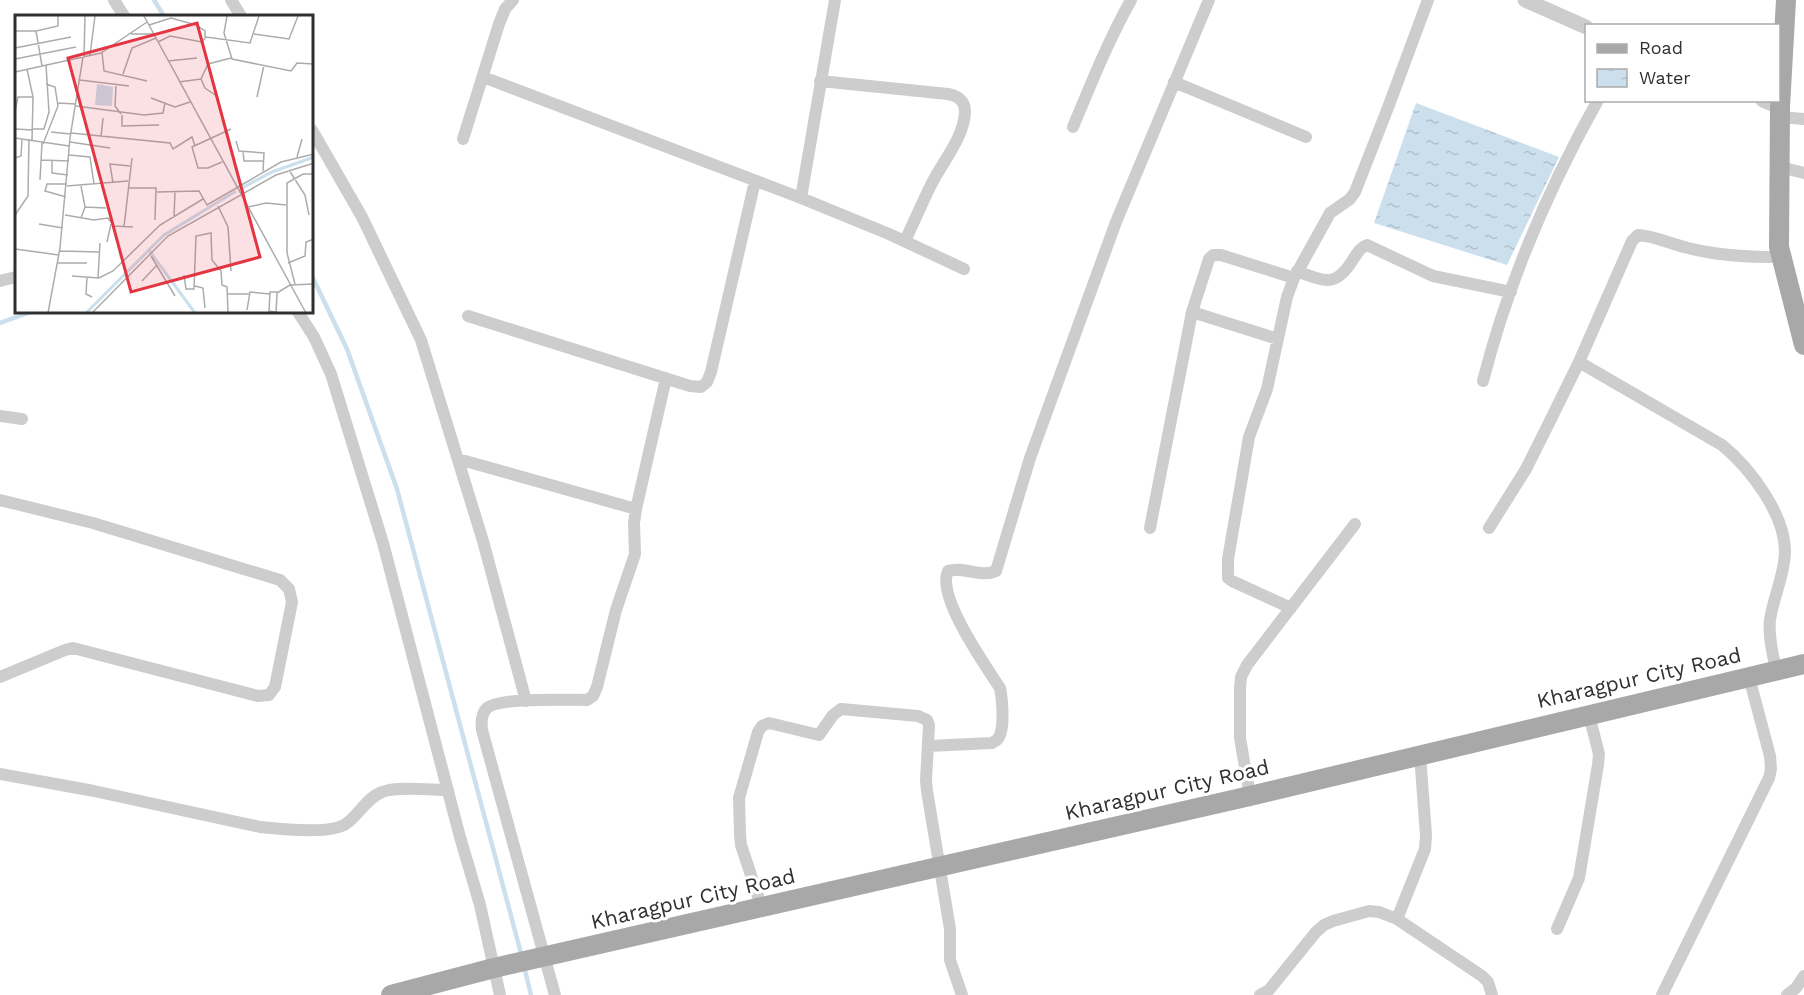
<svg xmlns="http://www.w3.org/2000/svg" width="1804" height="995" font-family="'Work Sans',sans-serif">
  <defs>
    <pattern id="water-ripples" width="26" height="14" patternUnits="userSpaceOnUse" patternTransform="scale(1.5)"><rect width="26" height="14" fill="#cbdfec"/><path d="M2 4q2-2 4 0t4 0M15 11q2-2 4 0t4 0" fill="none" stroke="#afc0cb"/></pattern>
  </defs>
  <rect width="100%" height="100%" fill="#fff"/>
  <path fill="url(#water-ripples)" d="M1416,103l143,54 -52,108 -133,-42z"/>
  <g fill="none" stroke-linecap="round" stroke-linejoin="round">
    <path stroke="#cbdfec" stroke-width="4.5" d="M154,0l10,16
      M312,276l35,73 50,140 125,468
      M0,323l31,-11
      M524,966l7,29"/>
    <path stroke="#cdcdcd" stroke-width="12" d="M114,0l10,16
      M231,0l10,16
      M483,77l318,121 88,36 75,35
      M820,81l128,13c10,2 17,6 17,18 -1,26 -23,50 -34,73 -9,18 -17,37 -26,56
      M1174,82l132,55
      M1780,117l24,2
      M1073,127c18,-43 35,-86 58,-127
      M312,130l50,87 59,123 62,201 43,160
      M463,139l36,-115 6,-15 8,-9
      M1780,167l24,6
      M801,198l34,-198
      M1297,271c29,11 39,17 57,-13 4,-6 6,-10 13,-13l66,31 78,16
      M0,281l16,-4
      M298,312l16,25 17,37 52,169 77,294 20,68 20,90
      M1192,312l86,27
      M468,316l222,70 11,1 6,-5 4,-10 44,-191
      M1579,362l143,83c28,23 64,70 63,108 -1,24 -12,45 -15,67 -2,17 3,34 6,50
      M1483,381c25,-98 65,-192 115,-281
      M0,416l22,3
      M458,459l178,50
      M0,500l93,23 187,57 9,9 3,13 -17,85 -6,8 -11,1 -185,-48 -8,2 -65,27
      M1150,528l42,-216 17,-53 4,-4h8l73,23
      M1489,528l37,-59 23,-46 30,-61 53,-121 6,-6c17,1 33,9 50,13 30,8 62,9 93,9
      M1291,608l-59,-27 -4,-3v-19l21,-122 18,-48 20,-92 7,-19 36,-65 20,-14 5,-7 34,-87 39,-105
      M928,746l64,-3c3,-2 6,-3 7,-6 6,-10 3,-39 1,-49 -15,-23 -64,-92 -52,-117 15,-5 33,7 48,0l34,-113 86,-236 93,-222
      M0,774l94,17 166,36c20,2 73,8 87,-4 12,-9 21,-26 35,-31 15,-6 50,-2 66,-2
      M1250,796l-10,-58v-50l1,-11 6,-12 108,-141
      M762,908l-21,-63 -1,-11 -1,-36 19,-66 4,-6 7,-3 50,12 14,-20 8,-6 77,7 9,4 2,5 -3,55 1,11 23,138v31l12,35
      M1397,919l28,-70 1,-14 -6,-80
      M1557,929l22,-51 19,-113 1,-11 -10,-39
      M555,995l-73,-265c-1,-8 -1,-16 5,-22 13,-11 81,-8 100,-8l6,-4 4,-9 19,-77 19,-56 -1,-31 2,-14 30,-131
      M1260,995l9,-5 47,-58 8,-7 9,-4 36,-10 10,1 18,7 85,57 6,6 4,13
      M1662,995l107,-217 2,-9 -1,-13 -21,-79
      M1787,995l9,-7 8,-12"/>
    <path stroke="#cdcdcd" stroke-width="15" d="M1525,0l61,27
      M1763,100l17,7"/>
    <path stroke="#a8a8a8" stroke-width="20" d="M1786,0l-6,107 -1,140 25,98
      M391,995l103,-27 756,-172 554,-132"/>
  </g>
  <g text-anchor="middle" stroke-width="6" stroke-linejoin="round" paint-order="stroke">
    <g font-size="21" fill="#303030" stroke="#fff">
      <text transform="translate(1639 678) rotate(-13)" y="7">Kharagpur City Road</text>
      <text transform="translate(1167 790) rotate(-13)" y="7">Kharagpur City Road</text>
      <text transform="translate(693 899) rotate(-13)" y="7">Kharagpur City Road</text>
    </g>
  </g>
  <g transform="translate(15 15)">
    <rect width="298" height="298" fill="#fff"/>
    <path d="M82,69l16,3 -1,19 -17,-1z" fill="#cbdfec"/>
    <path fill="none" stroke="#cbdfec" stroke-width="3" d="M225,174l32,-17 42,-15M133,234l47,64M71,298l78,-78 72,-44"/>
    <path fill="none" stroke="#acacac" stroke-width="1.5" d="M129,1l162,297M212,1l-3,17 8,26 59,12 6,-8 17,1M134,10l22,-7 25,7 9,6v6M0,16h21M116,19h23M239,19l35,5 9,-23M143,27l12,-6 32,6 4,-5 44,6 9,-27M0,33l56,-11M87,37l2,19 43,10M75,40l5,-39M69,42l1,-41M0,44l61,-12M153,46l29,-3M27,51l-6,-35 22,-5v-10M12,54l6,28 -1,44M0,57l86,-19 46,-31M108,59l9,-26 24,-10M65,65l49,6M164,67l22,-3M101,71l-1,20 6,8M203,82l-13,-9 -4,-9 7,-15 23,-6M242,82l7,-32M136,83l24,9 15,-5M43,88l18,1M61,91l68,9 19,-2 2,-10M0,96l3,-14h15M107,100v11l37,-1M0,114l18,1M18,114h11l5,-17 -3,-47M36,117l20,2M56,118l99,10 3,6 19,-12 3,9M86,122l2,-19M0,123l54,8M221,126l3,10 25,2 -1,18M55,127l40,6M28,129l15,-38 -3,-19 -9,-3M228,136l1,10h20M54,140l21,2 4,27M282,142l5,-18M0,143l6,-2 1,-17M26,145l28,1M37,145v13l16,2M207,147l-14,6h-10l-6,-21 39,-18M274,155l16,25 4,20M25,165l2,-37M98,168l-3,-19 20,2M52,171l61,-5M66,171l4,21M113,173h28l-1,32M142,177l42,-1 8,14 74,-43 33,-8M51,182l-21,-6 2,-7h20M203,191l10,21 3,44M233,192l18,-4 20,2M0,200l13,-19 1,-57M50,200l29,5 14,-2 6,8 19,1M159,202l1,-25M66,203l4,-11 21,1M24,209l24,4M109,212l8,-69M92,227l4,-18M0,234l44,6M45,236l39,1M136,241l24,40M43,248h29M273,248l17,-7 1,-14 8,-3M169,260l2,14h8l2,-53 15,-3 1,27 9,11 1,14 5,2 1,26M57,261l27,2 14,-7 47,-46 43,-26M72,262l-1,17 6,3M83,263l2,-35M127,266l15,-16M280,269l-8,-31v-70l16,-9h11M275,270l24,-1M180,271l8,2 2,20M213,279h21M232,295l3,-18 20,2M261,297l-7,-1 1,-19h8M33,298l12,-65 10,-110 13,-81M77,298l76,-77 108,-61 38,-12M261,298l1,-20 13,-8"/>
    <path fill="#e33643" fill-opacity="0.15" stroke="#e33643" stroke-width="3" d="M182,8l63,234 -129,35 -63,-234z"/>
    <rect width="298" height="298" fill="none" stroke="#303030" stroke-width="3"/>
  </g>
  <rect x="1585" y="24" width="195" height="78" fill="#ffffff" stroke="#acacac" stroke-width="1.5"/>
  <rect x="1597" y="44" width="30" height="9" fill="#a8a8a8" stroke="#acacac" stroke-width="1.5"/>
  <text x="1639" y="54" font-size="18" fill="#303030">Road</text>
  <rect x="1597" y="69" width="30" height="18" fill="url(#water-ripples)" stroke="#acacac" stroke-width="1.5"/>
  <text x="1639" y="84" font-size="18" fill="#303030">Water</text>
</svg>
